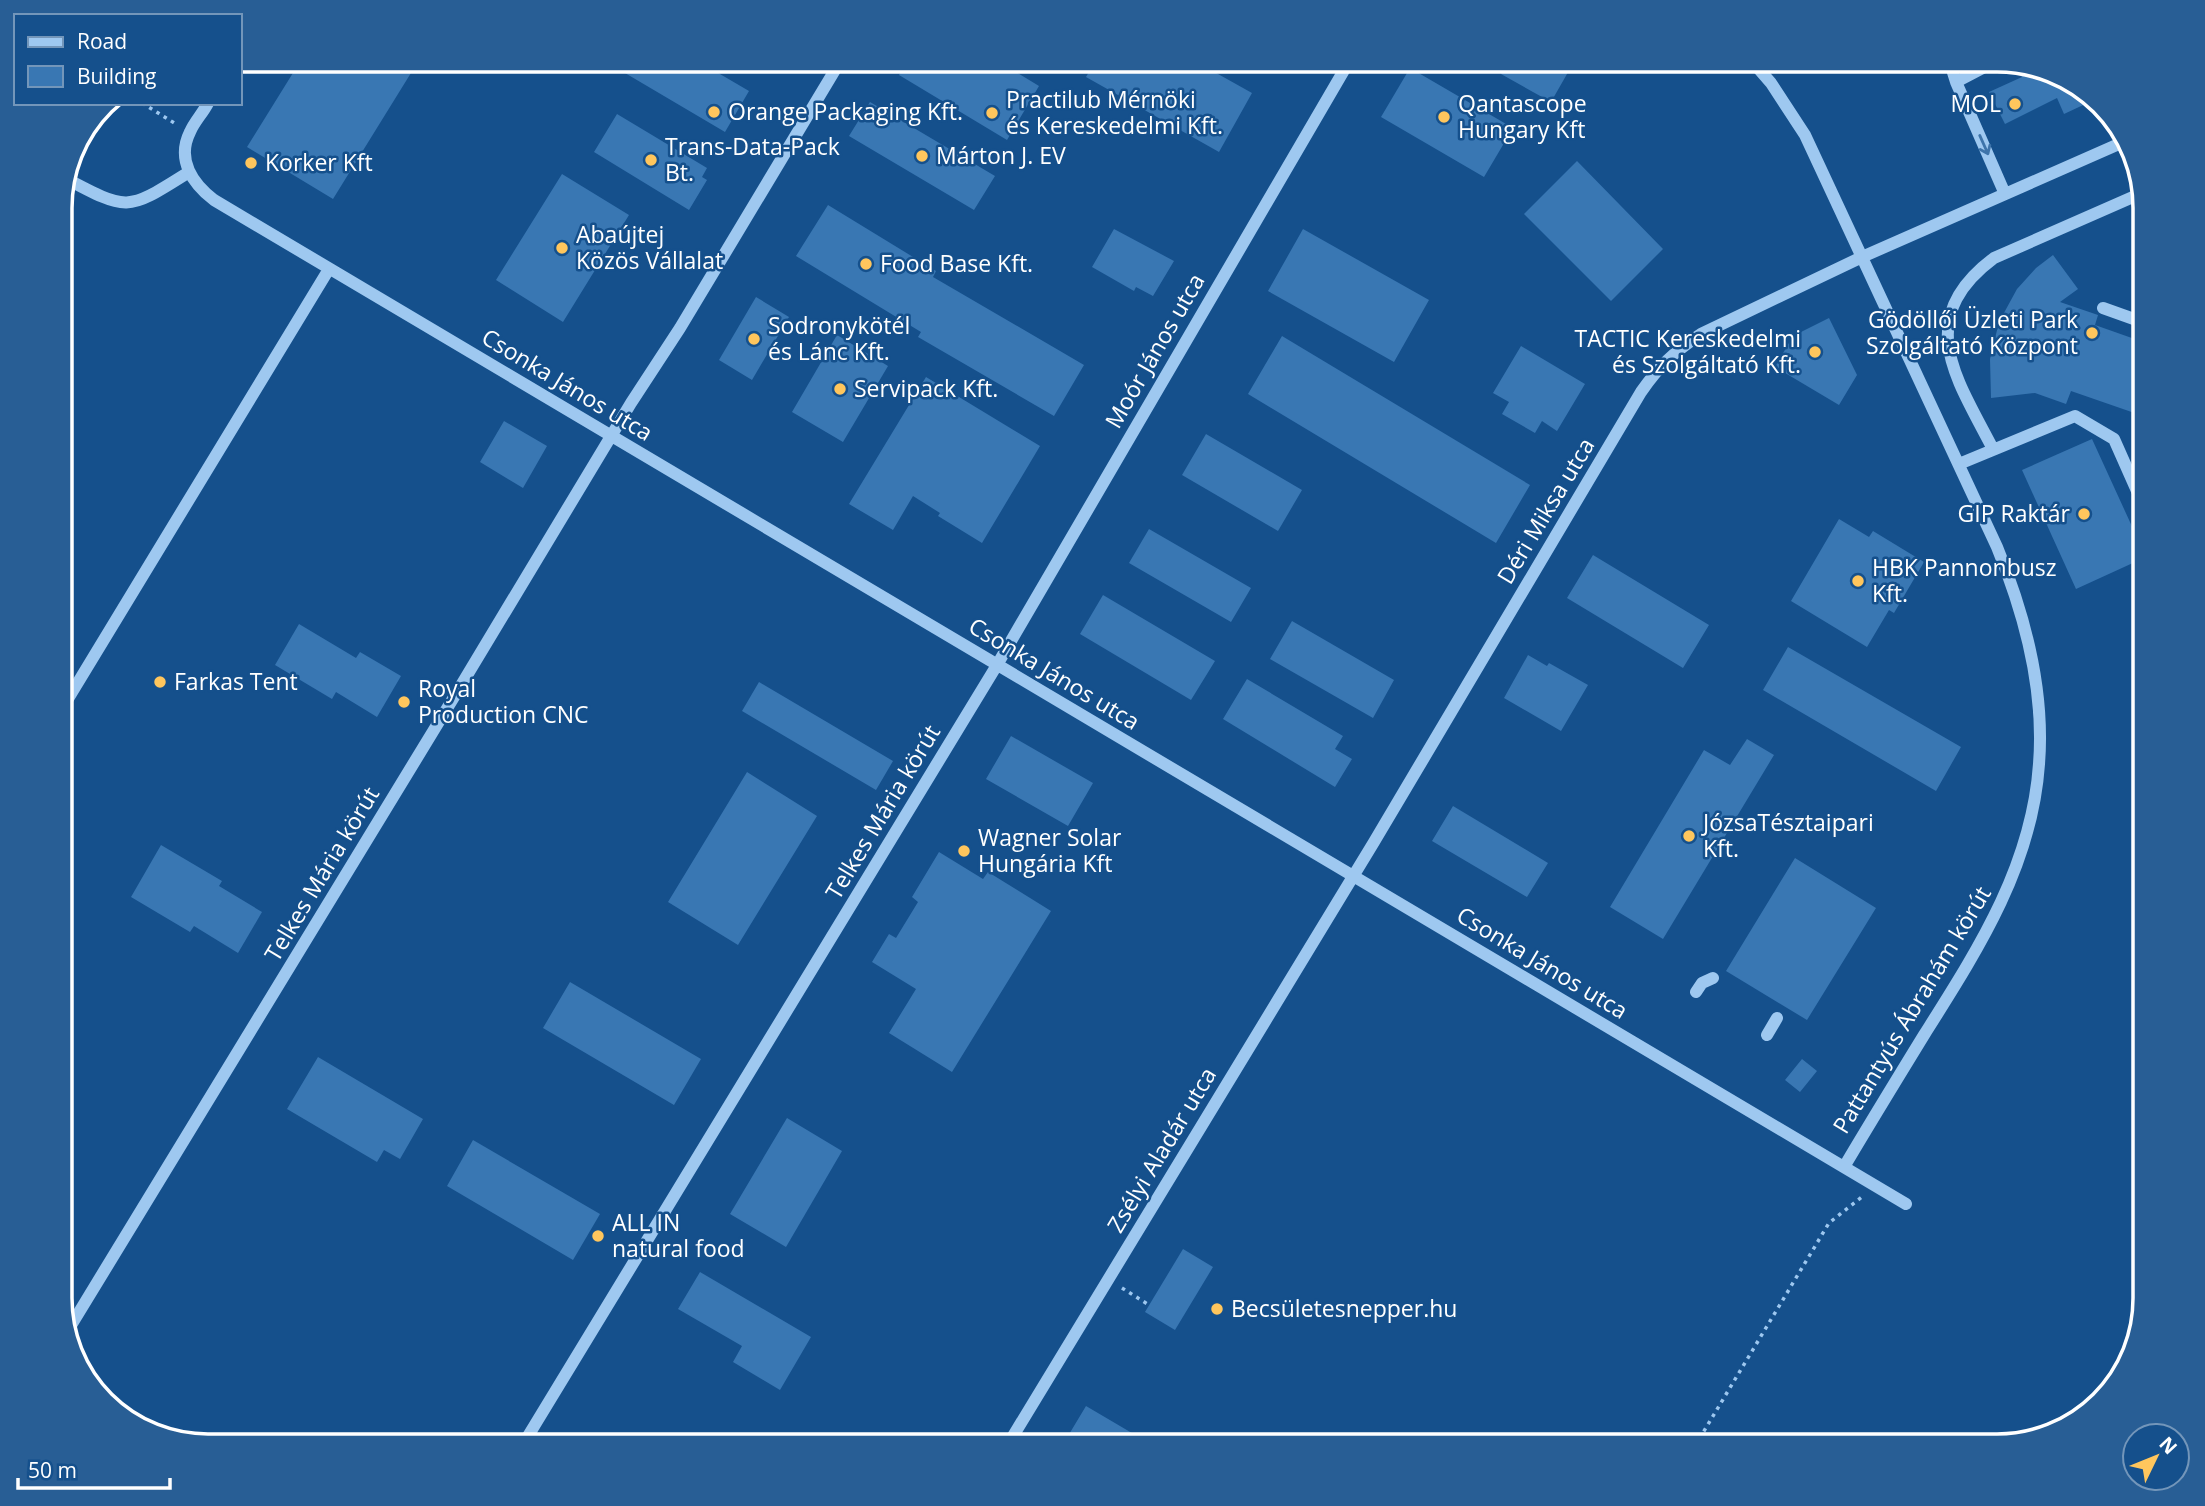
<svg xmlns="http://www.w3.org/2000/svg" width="2205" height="1506" font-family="'Open Sans',sans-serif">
  <rect width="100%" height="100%" fill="#15508c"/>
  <path fill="#3977b3" d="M301,60h118l-86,139 -86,-52z
    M633,60h63l53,31 -24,41 -100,-59z
    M908,60h88l43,26 -32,54 -108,-65z
    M1096,60h97l59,33 -33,59 -133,-75z
    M1509,60h66l-24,42 -50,-28z
    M2017,66l63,19 14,15 -30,14 -7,-16 -52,26 -16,-32 33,-15z
    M1410,68l103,60 -29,49 -103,-60z
    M870,102l125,74 -21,34 -125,-74z
    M617,114l90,54 -5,9 5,3 -18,30 -95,-58z
    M1577,161l86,88 -52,52 -87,-87z
    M562,174l67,41 -66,107 -67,-42z
    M828,205l108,66 -3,6 151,88 -30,51 -136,-79 3,-5 -125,-76z
    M1114,229l60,32 -21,35 -17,-9 -2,4 -42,-24z
    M1303,229l126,71 -35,62 -126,-71z
    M2053,255l25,34 -18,13 38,13 -3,10 51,18v74l-75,-26 -5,13 -31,-11 -44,5 -1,-39 9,-37 18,-33 19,-21z
    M756,297l33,20 -37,63 -33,-20z
    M1829,318l28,57 -18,30 -64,-38 18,-31z
    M837,335l51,31 -45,76 -51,-30z
    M1282,336l248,149 -34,58 -248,-149z
    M1521,346l64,38 -28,47 -15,-10 -7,12 -33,-19 7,-12 -16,-9z
    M926,377l114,69 -58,97 -44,-27 2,-3 -27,-17 -20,34 -44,-26z
    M504,421l43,25 -24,42 -43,-26z
    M1206,434l96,56 -24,41 -96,-56z
    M2092,439l54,118 -70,32 -54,-119z
    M1839,519l30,18 4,-6 51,31 -30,51 -5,-3 -22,37 -76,-46z
    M1149,529l102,59 -20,34 -102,-59z
    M1593,555l116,70 -26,43 -116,-70z
    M1103,595l112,66 -24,39 -111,-66z
    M1292,621l102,59 -21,38 -103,-59z
    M299,624l57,34 4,-6 41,24 -24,41 -41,-25 -4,7 -57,-34z
    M1788,647l173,100 -25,44 -173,-101z
    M1528,655l19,11 2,-3 39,22 -27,46 -57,-33z
    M1247,679l96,57 -8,13 17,10 -17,28 -112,-68z
    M759,682l134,79 -17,29 -134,-79z
    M1011,736l82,47 -25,43 -82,-47z
    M1747,739l27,16 -111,184 -53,-32 94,-157 26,15z
    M747,772l70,44 -79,129 -70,-43z
    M1453,806l95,57 -21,34 -95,-56z
    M161,845l61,36 -3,5 43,26 -24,41 -44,-27 -4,6 -59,-35z
    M939,852l44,27 5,-7 63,39 -99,161 -63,-39 27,-44 -44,-27 17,-28 7,4 22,-36 -6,-5z
    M1795,858l81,50 -69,112 -81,-49z
    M570,982l131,77 -27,46 -131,-77z
    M318,1057l105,62 -23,40 -16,-9 -7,12 -90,-53z
    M1802,1059l15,12 -17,21 -15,-12z
    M787,1118l55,33 -56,96 -56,-33z
    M473,1140l127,74 -27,46 -126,-74z
    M1183,1249l30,18 -38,63 -30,-18z
    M700,1272l111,65 -31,53 -47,-28 9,-16 -64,-37z
    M1086,1406l68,40h-92z"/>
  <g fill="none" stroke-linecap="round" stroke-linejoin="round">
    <path stroke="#9ec8f0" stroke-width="3.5" stroke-dasharray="3.5 5" stroke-linecap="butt" d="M142,103l34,21
      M1122,1288l27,17
      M1695,1446l134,-223 34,-27"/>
    <path stroke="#9ec8f0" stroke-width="12" d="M1751,60l20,23 34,52 192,412c28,68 48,142 42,217 -7,103 -62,187 -115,271 -27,44 -54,88 -80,132
      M1951,60l-1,3 6,19
      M1998,60l-42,22 49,112
      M208,103c-5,10 -14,19 -18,29 -14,28 3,52 24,68l1692,1004
      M65,178c64,34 62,33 124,-6
      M2103,308l42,15
      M1993,449c-36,-70 -81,-130 1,-191l148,-65
      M1959,464l116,-48 39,23 31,70
      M60,712l269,-443
      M1696,992l6,-9 11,-5
      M1767,1035l10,-17
      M67,1332l387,-635 177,-294 49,-75 161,-268
      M522,1446l475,-781 353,-605
      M1007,1446l367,-604 267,-450c18,-26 33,-40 60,-58l161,-77 266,-117"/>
  </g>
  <defs><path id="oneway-shaft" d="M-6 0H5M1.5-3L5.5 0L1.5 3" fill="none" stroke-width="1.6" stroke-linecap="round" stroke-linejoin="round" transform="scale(1.75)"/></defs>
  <use stroke="#3e74aa" href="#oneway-shaft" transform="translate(1984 145) rotate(66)"/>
  <g fill="#ffc65d" stroke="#15508c" stroke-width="2.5">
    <circle cx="2015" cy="104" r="7"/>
    <circle cx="714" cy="112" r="7"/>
    <circle cx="992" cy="113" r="7"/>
    <circle cx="1444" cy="117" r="7"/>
    <circle cx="922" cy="156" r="7"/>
    <circle cx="651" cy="160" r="7"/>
    <circle cx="251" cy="163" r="7"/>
    <circle cx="562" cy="248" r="7"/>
    <circle cx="866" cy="264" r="7"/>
    <circle cx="2092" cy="333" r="7"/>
    <circle cx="754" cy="339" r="7"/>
    <circle cx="1815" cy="352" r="7"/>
    <circle cx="840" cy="389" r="7"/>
    <circle cx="2084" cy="514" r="7"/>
    <circle cx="1858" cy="581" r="7"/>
    <circle cx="160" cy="682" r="7"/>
    <circle cx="404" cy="702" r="7"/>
    <circle cx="1689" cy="836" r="7"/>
    <circle cx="964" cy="851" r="7"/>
    <circle cx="598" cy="1236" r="7"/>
    <circle cx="1217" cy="1309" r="7"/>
  </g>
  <g text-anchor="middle" stroke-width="5" stroke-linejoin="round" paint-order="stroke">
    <g font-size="23" fill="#fff" stroke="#15508c" text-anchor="start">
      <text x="1006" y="108">Practilub Mérnöki<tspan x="1006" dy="26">és Kereskedelmi Kft.</tspan></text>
      <text x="1458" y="112">Qantascope<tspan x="1458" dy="26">Hungary Kft</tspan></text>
      <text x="2001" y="112" text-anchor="end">MOL</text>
      <text x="728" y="120">Orange Packaging Kft.</text>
      <text x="665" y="155">Trans-Data-Pack<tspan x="665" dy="26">Bt.</tspan></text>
      <text x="936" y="164">Márton J. EV</text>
      <text x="265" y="171">Korker Kft</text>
      <text x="576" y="243">Abaújtej<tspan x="576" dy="26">Közös Vállalat</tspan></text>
      <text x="880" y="272">Food Base Kft.</text>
      <text x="2078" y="328" text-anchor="end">Gödöllői Üzleti Park<tspan x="2078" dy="26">Szolgáltató Központ</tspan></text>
      <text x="768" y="334">Sodronykötél<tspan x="768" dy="26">és Lánc Kft.</tspan></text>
      <text x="1801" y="347" text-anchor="end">TACTIC Kereskedelmi<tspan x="1801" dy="26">és Szolgáltató Kft.</tspan></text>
      <text x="854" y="397">Servipack Kft.</text>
      <text x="2070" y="522" text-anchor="end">GIP Raktár</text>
      <text x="1872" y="576">HBK Pannonbusz<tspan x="1872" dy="26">Kft.</tspan></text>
      <text x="174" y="690">Farkas Tent</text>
      <text x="418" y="697">Royal<tspan x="418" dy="26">Production CNC</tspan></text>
      <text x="1703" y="831">JózsaTésztaipari<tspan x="1703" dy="26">Kft.</tspan></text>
      <text x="978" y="846">Wagner Solar<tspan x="978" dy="26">Hungária Kft</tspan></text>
      <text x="612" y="1231">ALL IN<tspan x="612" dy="26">natural food</tspan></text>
      <text x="1231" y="1317">Becsületesnepper.hu</text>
    </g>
    <g font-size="23" fill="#fff" stroke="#15508c">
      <text transform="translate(1155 351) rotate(-60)" y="8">Moór János utca</text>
      <text transform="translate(567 385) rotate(31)" y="8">Csonka János utca</text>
      <text transform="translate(1546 511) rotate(-59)" y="8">Déri Miksa utca</text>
      <text transform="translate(1054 674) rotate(31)" y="8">Csonka János utca</text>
      <text transform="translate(883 812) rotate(-59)" y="8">Telkes Mária körút</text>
      <text transform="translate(322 874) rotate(-59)" y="8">Telkes Mária körút</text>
      <text transform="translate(1542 963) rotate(31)" y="8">Csonka János utca</text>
      <text transform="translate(1912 1010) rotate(-59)" y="8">Pattantyús Ábrahám körút</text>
      <text transform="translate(1162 1150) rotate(-59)" y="8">Zsélyi Aladár utca</text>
    </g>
  </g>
  <path d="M0 0H2205V1506H0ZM208 72H1997A136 136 0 0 1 2133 208V1298A136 136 0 0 1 1997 1434H208A136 136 0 0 1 72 1298V208A136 136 0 0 1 208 72Z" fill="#285e95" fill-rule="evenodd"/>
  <path fill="none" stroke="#fff" stroke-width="3.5" d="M208 72H1997A136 136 0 0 1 2133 208V1298A136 136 0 0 1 1997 1434H208A136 136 0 0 1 72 1298V208A136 136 0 0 1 208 72Z"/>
  <rect x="14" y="14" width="228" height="91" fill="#15508c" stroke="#7396ba" stroke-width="2"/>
  <rect x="28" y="37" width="35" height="10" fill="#9ec8f0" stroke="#7396ba" stroke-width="2"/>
  <text x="77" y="49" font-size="21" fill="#ffffff">Road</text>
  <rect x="28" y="66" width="35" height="21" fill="#3977b3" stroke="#7396ba" stroke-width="2"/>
  <text x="77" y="84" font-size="21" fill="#ffffff">Building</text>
  <g transform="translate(2156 1457) rotate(47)"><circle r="33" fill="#15508c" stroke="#7396ba" stroke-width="2"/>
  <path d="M0-5L12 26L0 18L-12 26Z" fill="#ffc65d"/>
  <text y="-10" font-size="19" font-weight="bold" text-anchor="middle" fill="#ffffff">N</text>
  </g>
  <path d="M18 1478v10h152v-10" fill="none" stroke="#ffffff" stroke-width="3.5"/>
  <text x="28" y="1478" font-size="21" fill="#ffffff" stroke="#15508c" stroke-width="5" paint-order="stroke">50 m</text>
</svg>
